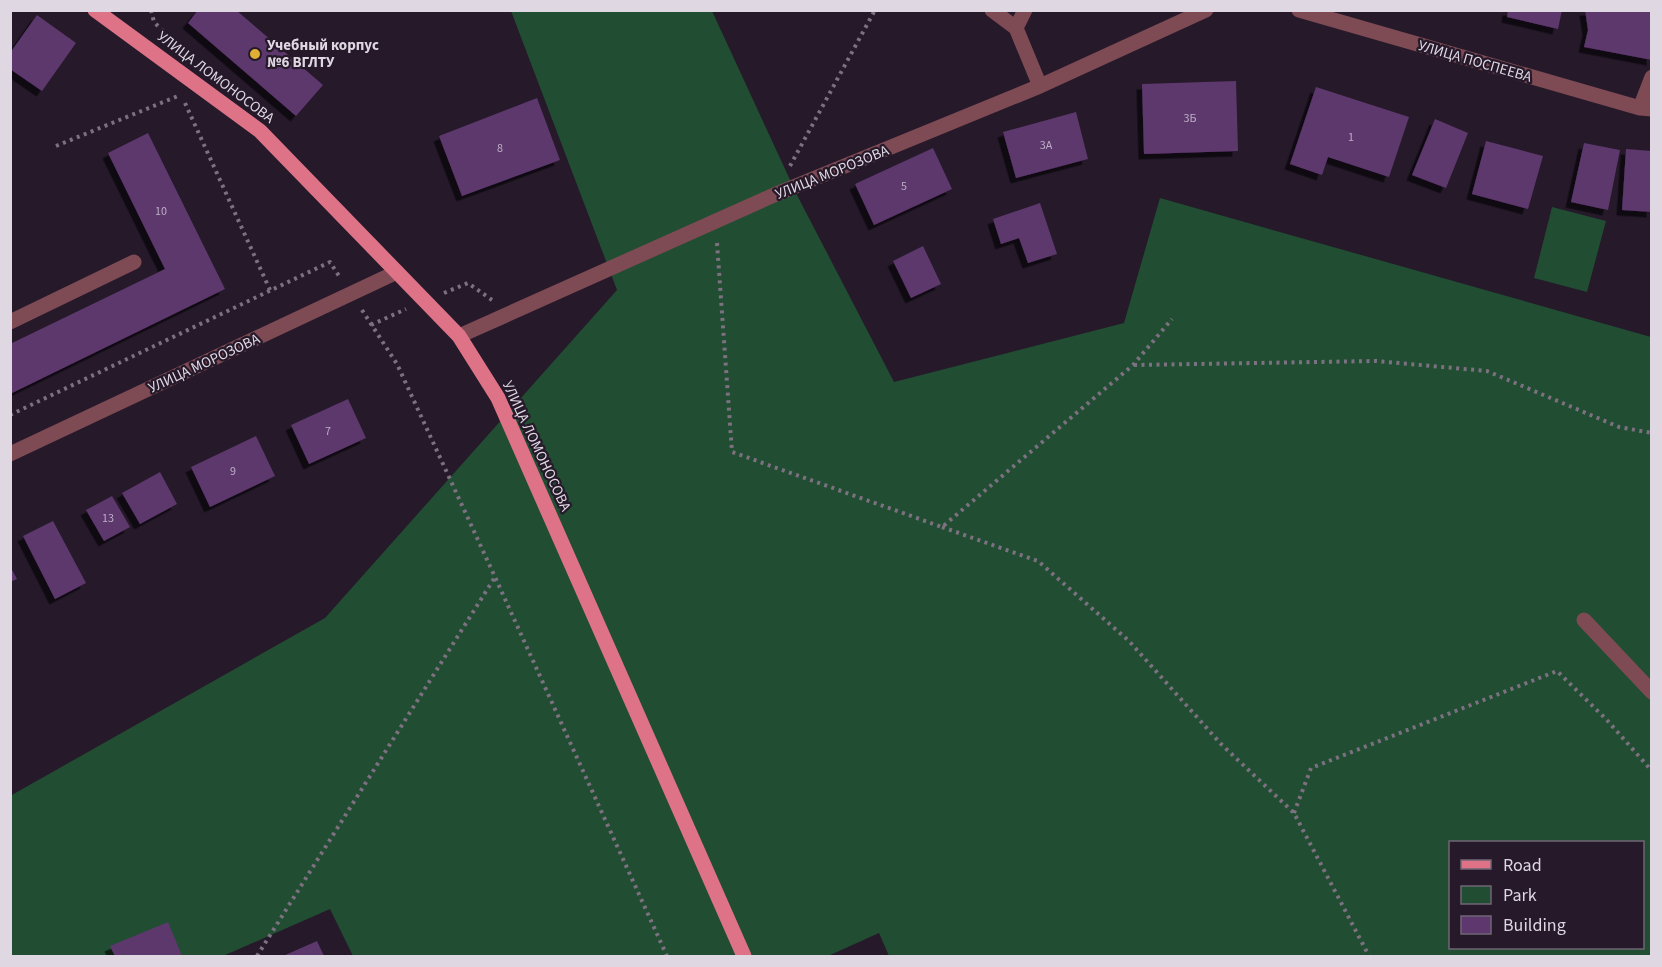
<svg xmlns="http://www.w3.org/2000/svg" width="1662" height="967" font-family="'Source Sans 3',sans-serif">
  <defs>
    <filter id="shadow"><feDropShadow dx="-5.5" dy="5.5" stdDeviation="0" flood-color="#0009"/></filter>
  </defs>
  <rect width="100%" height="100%" fill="#25192a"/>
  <path fill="#214d32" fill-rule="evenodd" d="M511,11h201l86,186 96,185 230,-59 36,-125 491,139v619h-762l-10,-23 -51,23h-475l-23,-47 -107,47h-212l-1,-160 315,-178 292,-328zM1450,842h192v106h-192z
    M1552,207l54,14 -19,71 -53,-14z"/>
  <path fill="#5d376d" filter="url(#shadow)" d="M198,10h38l87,75 -27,31 -108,-93z
    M1508,10h54l-4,19 -51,-12z
    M1585,10h67v50l-68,-13 4,-17z
    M37,15l39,28 -34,48 -32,-22v-16z
    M1236,81l2,70 -94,3 -2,-70z
    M1316,87l93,30 -20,60 -61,-20 -6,18 -32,-11z
    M537,98l23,62 -98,36 -23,-60z
    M1076,112l12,47 -72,19 -13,-46z
    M1435,119l33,14 -22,55 -34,-13z
    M148,133l77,156 -215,105v-50l155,-75 -57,-116z
    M1486,141l57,15 -15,53 -56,-15z
    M1584,143l36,7 -12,60 -37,-8z
    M933,148l19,41 -78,36 -19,-41z
    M1626,149l26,2v61l-30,-2z
    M1040,203l17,51 -29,9 -9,-25 -18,6 -8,-25z
    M923,246l18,38 -30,14 -18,-37z
    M348,399l18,39 -57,26 -18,-39z
    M256,436l19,40 -65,31 -19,-40z
    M160,472l17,32 -37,20 -18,-31z
    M112,496l18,31 -26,14 -18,-31z
    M53,521l33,62 -31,16 -32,-63z
    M10,566l7,13 -7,3z
    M168,922l14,34h-67l-5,-10z
    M317,941l7,15h-41z"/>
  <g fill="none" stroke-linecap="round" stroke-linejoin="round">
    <path stroke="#7c7180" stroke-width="4" stroke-dasharray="3 4.5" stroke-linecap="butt" d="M151,10l3,12 12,12
      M185,103l85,187
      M56,146l122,-50
      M790,166l85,-156
      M717,243l15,209 210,75 191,-162 39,-46
      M444,293l24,-10 24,17
      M362,310l35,54 98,213 172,379
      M371,325l35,-16
      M1134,365l242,-4 111,10 132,56 33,6
      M10,415l320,-153 9,14
      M942,527l96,34 91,80 92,103 73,69 75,143
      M1294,813l17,-45 246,-97 49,48 46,52
      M257,956l238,-379"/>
    <path stroke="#7e4a54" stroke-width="15" d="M992,10l24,18 24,58
      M1299,10l341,98 12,1
      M1016,28l9,-18
      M1640,108l12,-31
      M10,322l124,-60
      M459,336l315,-141 266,-109 166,-76
      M10,454l387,-182
      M1584,620l68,72"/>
    <path stroke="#de7388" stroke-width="15" d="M95,10l165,121 199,205 39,62 246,558"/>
  </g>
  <circle fill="#dfb034" stroke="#25192a" stroke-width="2" cx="255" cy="54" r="6"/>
  <g text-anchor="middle" stroke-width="4.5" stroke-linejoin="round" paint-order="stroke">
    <g font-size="12" fill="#beafc5">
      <text x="1190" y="122">3Б</text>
      <text x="1351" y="141">1</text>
      <text x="1046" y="149">3А</text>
      <text x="500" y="152">8</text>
      <text x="904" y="190">5</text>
      <text x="161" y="215">10</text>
      <text x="328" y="435">7</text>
      <text x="233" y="475">9</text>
      <text x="108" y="522">13</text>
    </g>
    <g font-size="15" font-weight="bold" fill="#dfd7e2" stroke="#25192a" text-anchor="start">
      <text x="267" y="50">Учебный корпус<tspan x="267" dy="17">№6 ВГЛТУ</tspan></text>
    </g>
    <g font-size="15" fill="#dfd7e2" stroke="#25192a">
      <text transform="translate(1475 61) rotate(16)" y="5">УЛИЦА ПОСПЕЕВА</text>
      <text transform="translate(216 77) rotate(37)" y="5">УЛИЦА ЛОМОНОСОВА</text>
      <text transform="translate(832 172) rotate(-22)" y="5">УЛИЦА МОРОЗОВА</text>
      <text transform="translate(204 363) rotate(-25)" y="5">УЛИЦА МОРОЗОВА</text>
      <text transform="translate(537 446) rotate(65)" y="5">УЛИЦА ЛОМОНОСОВА</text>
    </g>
  </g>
  <rect width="1662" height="967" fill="none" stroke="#dfd7e2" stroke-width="24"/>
  <rect x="1449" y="841" width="195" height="108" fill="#25192a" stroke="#6f6574" stroke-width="1.5"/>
  <rect x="1461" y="860" width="30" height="9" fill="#de7388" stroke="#6f6574" stroke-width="1.5"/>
  <text x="1503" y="871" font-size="18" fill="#dfd7e2">Road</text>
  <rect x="1461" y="886" width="30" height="18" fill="#214d32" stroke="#6f6574" stroke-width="1.5"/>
  <text x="1503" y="901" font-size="18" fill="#dfd7e2">Park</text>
  <rect x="1461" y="916" width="30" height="18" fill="#5d376d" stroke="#6f6574" stroke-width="1.5"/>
  <text x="1503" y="931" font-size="18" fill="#dfd7e2">Building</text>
</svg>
